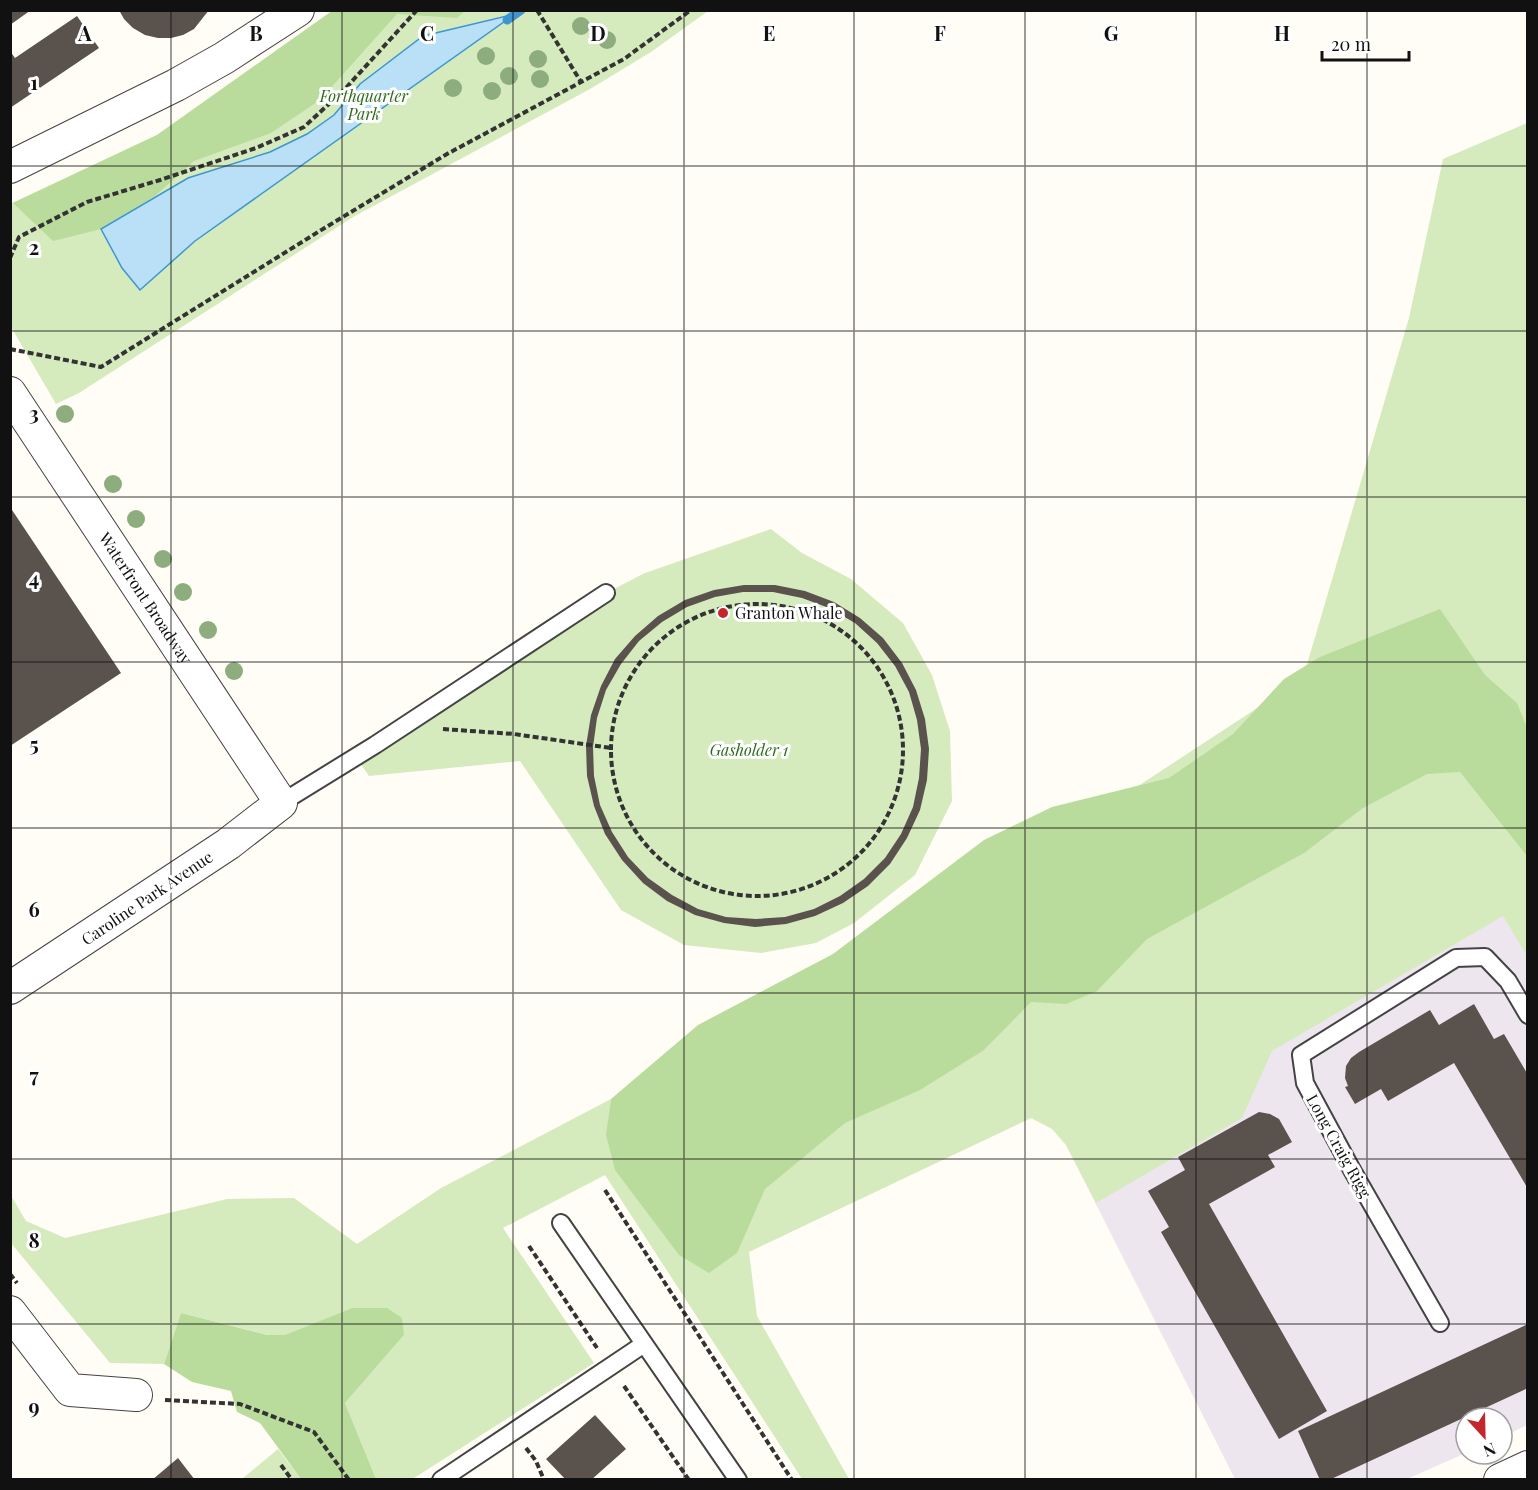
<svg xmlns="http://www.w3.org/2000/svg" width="1538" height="1490" font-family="'Playfair Display',serif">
  <rect width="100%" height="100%" fill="#fffdf5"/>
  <path fill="#eee6ef" d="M1504,915l24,41 -1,469 -25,12v-19h-36v35l-59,26h-172l-169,-334z"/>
  <path fill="#d5ebbd" d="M332,11h376l-57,41 -61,37 -237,128 -274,176 -23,11 -45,-77 -1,-123 147,-69z
    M1527,123v833l-24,-40 -231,135 -30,67 -146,85 -30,-58 -14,-16 -21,-11 -282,134 8,64 92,163h-47l-197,-304 -102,53 91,135 -183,117 -35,-1 -31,-76 59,-68 -52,-27 -66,27h-17l-88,-22 -17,51 -54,-1 -99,-120 -1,-49 16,27 39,17 162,-39 67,-1 63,46 84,-56 170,-89 -4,35 696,-456 106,-360 34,-159z
    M771,529l31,24 49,26 52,44 29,52 18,56 2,70 -37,74 -61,48 -38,20 -55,10 -77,-8 -63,-35 -101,-149 -151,15 -13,-19 250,-164 39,-20z
    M278,1449l23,30h-59z"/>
  <path fill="#b9dc9c" d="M332,11h133l-8,7 -60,-4 -77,86 -49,33 -77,28 -39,35 -54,33 -48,12 -40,-38 144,-68z
    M1440,609l45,66 32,28 10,25v128l-67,-84 -33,2 -64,34 -59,45 -157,86 -50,52 -31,13 -35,-2 -47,48 -64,40 -75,33 -80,66 -28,64 -28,20 -30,-18 -64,-85 -9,-35 5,-36 87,-74 135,-71 151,-114 68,-33 117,-29 64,-44 51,-55 36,-22z
    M352,1308h35l15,10 2,17 -59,68 31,76h-75l-41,-56 -23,-11 -6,-21 -39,-9 -28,-18 17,-51 87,22h17z"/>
  <path fill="#b9e0f7" stroke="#3f96cf" stroke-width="1.5" d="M515,14l-320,227 -55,49 -18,-22 -21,-39 87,-51 82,-26 37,-18 27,-19 26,-31 63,-48z"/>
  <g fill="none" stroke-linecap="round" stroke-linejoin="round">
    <path stroke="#3f96cf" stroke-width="9" d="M507,20l14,-10"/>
  </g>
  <path fill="#5a524d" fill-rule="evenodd" d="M10,10h21l-21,15z
    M119,10h90l-15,19 -11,6 -12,3h-13l-13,-3 -12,-7 -9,-9z
    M77,16l22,32 -89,60v-57l5,7z
    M10,507l111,166 -111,73z
    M744,585h31l30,6 29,11 26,16 23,20 19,25 14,27 9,29 4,30 -2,31 -7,30 -13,28 -17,26 -22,22 -25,17 -28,13 -29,8 -31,3 -31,-4 -29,-8 -28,-14 -24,-18 -21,-23 -17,-26 -11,-28 -7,-30 -1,-30 5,-31 10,-29 14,-27 20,-23 23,-20 27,-16 29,-10zM743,592h30l29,6 27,10 26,15 22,20 18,23 14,26 8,28 4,29 -2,29 -6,29 -12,27 -16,24 -21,21 -24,17 -26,13 -29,8 -29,2 -30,-2 -28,-8 -26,-14 -24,-17 -20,-21 -16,-25 -12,-27 -6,-29 -1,-29 4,-29 9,-28 15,-26 18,-23 23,-19 25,-15 28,-10z
    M1474,1004l20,35 10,-5 24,41v114l-74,-126 -66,38 -7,-12 -26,15 -10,-17 3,-1 -3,-8 1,-12 5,-8 8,-6 71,-42 9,15z
    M1259,1112l11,2 9,5 13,23 -24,13 7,12 -66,37 118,207 -48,28 -118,-207 8,-5 -21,-36 37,-21 -7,-13z
    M1528,1324v64l-199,92h-9l-22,-49z
    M595,1415l31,34 -35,31h-25l-20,-21z
    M178,1458l17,22h-43z"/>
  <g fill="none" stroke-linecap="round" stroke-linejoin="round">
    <defs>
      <path id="lane" d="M281,803l94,-58 231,-152
        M561,1223l177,257
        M1440,1323l-88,-153 -47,-87 -4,-28 155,-97 29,-1 23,24 20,34
        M441,1480l203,-136"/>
      <g id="street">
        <path d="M10,167l166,-82 48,-27 74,-48"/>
        <path id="s1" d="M10,393l271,410 -53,41 -218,144"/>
        <path d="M10,1312l60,78 66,5"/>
        <path d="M1500,1480l28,-13"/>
      </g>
    </defs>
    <use href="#lane" stroke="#444" stroke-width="20"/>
    <use href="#street" stroke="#444" stroke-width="34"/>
    <path stroke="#333" stroke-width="4" stroke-dasharray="6 3" stroke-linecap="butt" d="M537,10l44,72
      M10,258l9,-21 68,-35 73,-22 96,-32 48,-21 40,-37 73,-80
      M10,349l91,18 217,-135 129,-78 177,-95 67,-49
      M611 750a146 146 0 1 1 292 0a146 146 0 1 1-292 0Z
      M443,729l71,5 97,14
      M605,1190l187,290
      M529,1246l68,102
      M10,1274l7,9
      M624,1386l65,94
      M165,1400l75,4 74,28 35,48
      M526,1448l10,13 8,19
      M281,1465l11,15"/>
    <use href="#lane" stroke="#fff" stroke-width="16"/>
    <use href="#street" stroke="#fff" stroke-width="32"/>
  </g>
  <g fill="#8dad7f">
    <circle cx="581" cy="26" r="9"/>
    <circle cx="607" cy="40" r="9"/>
    <circle cx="486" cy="56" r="9"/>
    <circle cx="538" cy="59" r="9"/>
    <circle cx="509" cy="76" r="9"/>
    <circle cx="540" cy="79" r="9"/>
    <circle cx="453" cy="88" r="9"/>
    <circle cx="492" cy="91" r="9"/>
    <circle cx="65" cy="414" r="9"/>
    <circle cx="113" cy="484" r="9"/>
    <circle cx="136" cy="519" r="9"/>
    <circle cx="163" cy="559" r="9"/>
    <circle cx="183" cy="592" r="9"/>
    <circle cx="208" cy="630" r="9"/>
    <circle cx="234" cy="671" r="9"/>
  </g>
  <path fill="none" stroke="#111" stroke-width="1.5" stroke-opacity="0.55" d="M171,10v1470M342,10v1470M513,10v1470M684,10v1470M854,10v1470M1025,10v1470M1196,10v1470M1367,10v1470M10,166h1518M10,331h1518M10,497h1518M10,662h1518M10,828h1518M10,993h1518M10,1159h1518M10,1324h1518"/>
  <circle fill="#c4262e" stroke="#fff" stroke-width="2" cx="723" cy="613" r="6"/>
  <g text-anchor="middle" stroke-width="6" stroke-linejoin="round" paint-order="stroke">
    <g font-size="16" font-style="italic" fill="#2f6b1f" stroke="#fff">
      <text x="364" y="102">Forthquarter<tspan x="364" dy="18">Park</tspan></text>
      <text x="749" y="756">Gasholder 1</text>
    </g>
    <g font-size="16" fill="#111" stroke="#fff">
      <text dy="6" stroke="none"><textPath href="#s1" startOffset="246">Waterfront Broadway</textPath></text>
      <text transform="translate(147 898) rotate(-34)" y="6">Caroline Park Avenue</text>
      <text transform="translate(1339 1146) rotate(61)" y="6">Long Craig Rigg</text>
    </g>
    <g font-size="16" fill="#111" stroke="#fff" text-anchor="start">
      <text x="735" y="619">Granton Whale</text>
    </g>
  </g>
  <g font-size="20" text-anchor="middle" font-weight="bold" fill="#111" stroke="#fff" stroke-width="6" stroke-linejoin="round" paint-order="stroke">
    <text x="85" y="41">A</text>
    <text x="256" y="41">B</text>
    <text x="427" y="41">C</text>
    <text x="598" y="41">D</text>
    <text x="769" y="41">E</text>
    <text x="940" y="41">F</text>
    <text x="1111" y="41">G</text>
    <text x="1282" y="41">H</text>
    <text x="34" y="90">1</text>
    <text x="34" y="255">2</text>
    <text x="34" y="421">3</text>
    <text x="34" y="586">4</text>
    <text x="34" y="752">5</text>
    <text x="34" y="917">6</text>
    <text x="34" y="1083">7</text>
    <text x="34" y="1248">8</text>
    <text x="34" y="1414">9</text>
  </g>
  <rect width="1538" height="1490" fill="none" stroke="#111111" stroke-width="24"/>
  <g transform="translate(1484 1436) rotate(158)"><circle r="28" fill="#ffffff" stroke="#a0a0a0" stroke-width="1.5"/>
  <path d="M0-4.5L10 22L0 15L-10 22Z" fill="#c4262e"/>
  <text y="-9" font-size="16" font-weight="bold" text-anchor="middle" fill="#111111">N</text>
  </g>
  <path d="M1322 51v9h87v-9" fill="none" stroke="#111111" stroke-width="3"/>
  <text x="1331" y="51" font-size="18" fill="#111111" stroke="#ffffff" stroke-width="4.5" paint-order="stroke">20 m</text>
</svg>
